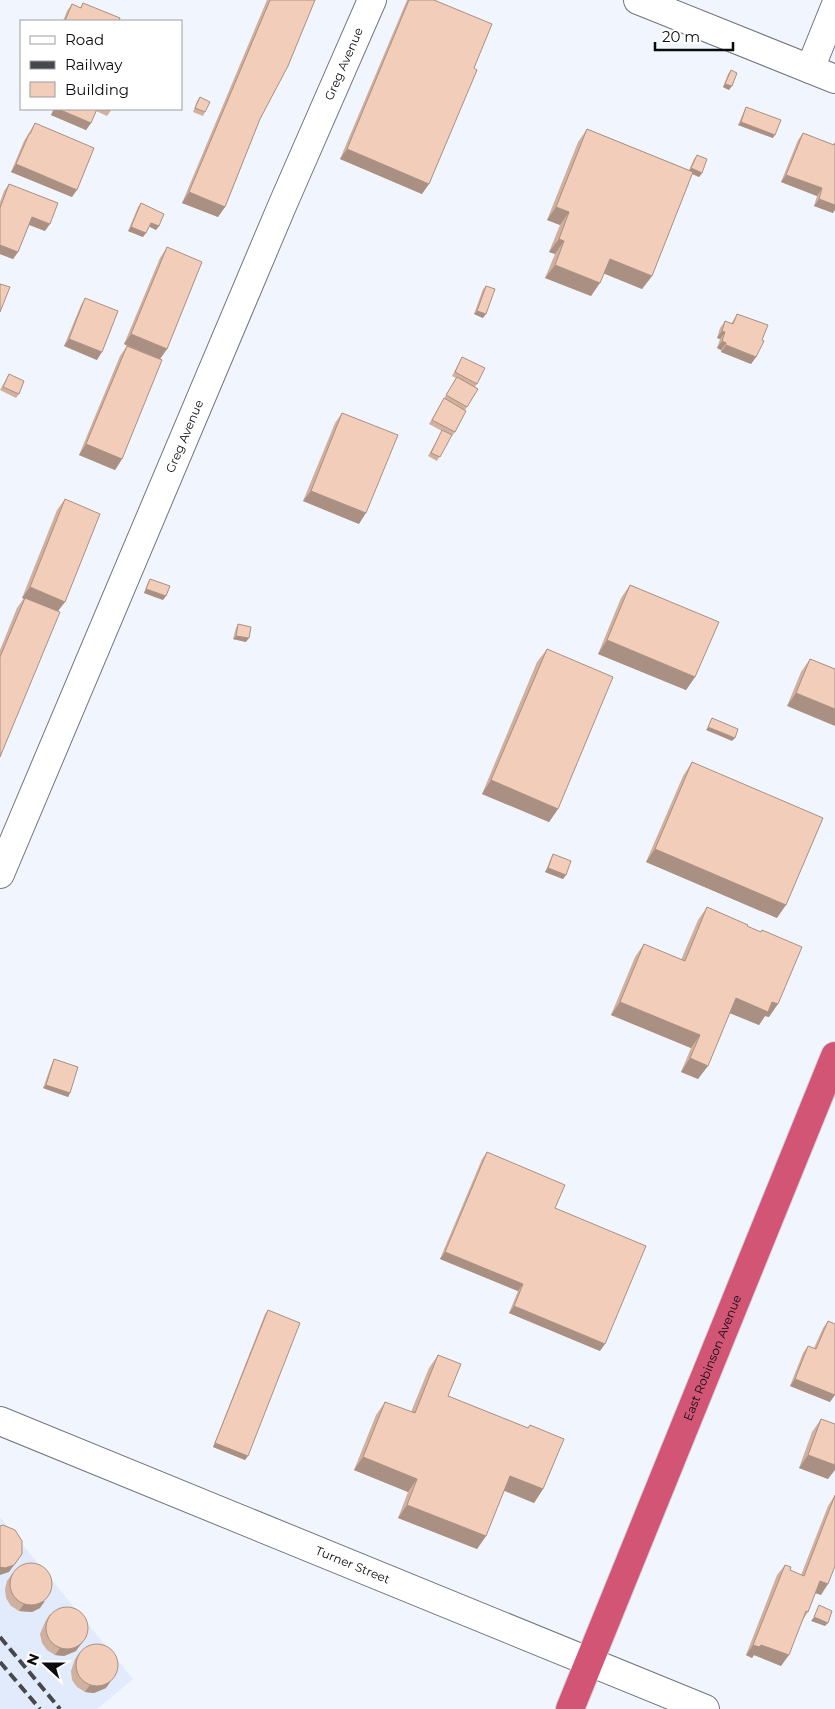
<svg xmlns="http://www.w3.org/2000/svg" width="835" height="1709" font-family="Montserrat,sans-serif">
  <rect width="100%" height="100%" fill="#f1f6fe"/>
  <path fill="#e2ebfc" d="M0,1517l133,162 -36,30h-97z"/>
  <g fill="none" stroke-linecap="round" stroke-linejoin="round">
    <defs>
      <g id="minor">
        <path d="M638,0l197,79"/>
        <path d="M810,69l25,-62"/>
        <path id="s1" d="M0,874l282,-668 90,-206"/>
        <path id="s2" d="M0,1421l705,288"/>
      </g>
      <g id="highway">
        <path id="s3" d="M570,1709l265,-653"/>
      </g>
    </defs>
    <use href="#minor" stroke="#71767f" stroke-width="30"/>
    <use href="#highway" stroke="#d3d3d4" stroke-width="30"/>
    <use href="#minor" stroke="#fff" stroke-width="28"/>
    <use href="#highway" stroke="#d35575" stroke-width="28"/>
    <path stroke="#46484d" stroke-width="4" stroke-dasharray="10 5" stroke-linecap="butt" d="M0,1637l60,72
      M0,1662l40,47"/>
  </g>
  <path fill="#d0b09f" d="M267,0h48l-55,119 -35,88 -7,10 -36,-14z
    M407,0h27l-12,194 -82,-35z
    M83,3l36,18h-56l4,-10 5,-7 8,4z
    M731,70l-2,20 -6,-3 5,-13z
    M200,97l5,15 -2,4 -10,-4 4,-11z
    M746,107l27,31 -35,-13 6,-14z
    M53,109h59l-5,7 -11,-5 -5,12 -5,7 -35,-15z
    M35,123l37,74 -61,-25 13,-31z
    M587,129l102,41 5,-11 3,-4 5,18 -3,4 -7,-3 -40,102 -10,13 -38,-16 -13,23 -46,-18 10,-24 -6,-2 11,-27 -13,-5 31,-78z
    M803,133l30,12 2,-3 -2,71 -19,-7 3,-10 -36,-14 17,-42z
    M9,184l36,47 -16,-6 -11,27 -5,7 -13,-5v-52l4,-11z
    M141,203l18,23 -3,4 -7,-4 -6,11 -15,-6 10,-24z
    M167,247v102l-7,10 -38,100 -7,11 -36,-15 41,-99 7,-10 -3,-2 36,-86z
    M486,286l-3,32 -9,-4 9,-25z
    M85,298l12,62 -33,-14 17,-41z
    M737,314l25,26 -6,17 -5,7 -30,-12v-2l-4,-2 3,-9 -3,-1 3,-10 5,-7 6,3z
    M462,357l15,27 -2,3 3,2 -13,21 -10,22 -3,4h-1l-14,25 -9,-5 14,-25 -13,-7 27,-46 -4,-2z
    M9,374l10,20 -3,4 -16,-8z
    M342,413l17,111 -56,-23 32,-78z
    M65,499v103l-7,9 -58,146v-107l17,-42 7,-10h-2l35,-88z
    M150,579l13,21 -19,-7 4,-11z
    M630,585l65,92 -9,13 -88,-36 23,-56z
    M238,624l8,18 -13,-3 3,-11z
    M547,649l11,160 -9,13 -67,-28 55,-132z
    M810,659l25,10 -48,37 14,-34z
    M692,762l85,156 -131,-56 37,-86z
    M553,854l13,21 -3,4 -18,-7 6,-14z
    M707,907l40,19 22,91 -4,-1 -6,9 -29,-12 -32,66 -17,-7 10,-24 -80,-33 24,-58 9,-13 37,16 17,-40z
    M54,1059l16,34 -2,4 -25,-9 9,-25z
    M487,1152l68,56 45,143 -91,-38 9,-22 -78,-32 42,-100z
    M268,1310l-23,150 -32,-13 52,-133z
    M828,1321l2,81 -40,-16 13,-33 5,-7 6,2 9,-20z
    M438,1355l10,41 80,32 2,-3 13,64 -9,14 -30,-12 -18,45 -9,13 -79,-31 10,-26 -54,-22 22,-55 9,-13 26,10 18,-44z
    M821,1419l7,60 -29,-11 13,-36z
    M835,1495l-14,100 -6,-2 -7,19 -6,9 -21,45 -27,-11 -2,3 -6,-3 31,-80 8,-10 5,5 11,5 27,-69z
    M12,1574l28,34 -8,4 -13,-1 -8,-5 -5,-8 -1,-9 2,-8z
    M50,1614l26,37 -12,5 -9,-1 -8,-5 -5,-7 -2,-9 5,-12z
    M80,1652l26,36 -12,5 -9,-1 -8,-5 -5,-7 -1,-9 4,-12z"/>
  <path fill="#a99082" d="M725,84l7,2 -3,4 -6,-3z
    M55,109h3l33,14 -5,7 -35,-15z
    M741,122l34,13 -2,3 -35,-13z
    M347,149l82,35 -7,10 -82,-35z
    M16,164l61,26 -5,7 -61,-25z
    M691,168l11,5 -3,4 -10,-5z
    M786,175l36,13 -5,8 -36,-14z
    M189,192l36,15 -7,10 -36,-14z
    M819,199l16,6v5l-2,3 -19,-7z
    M556,207l13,5 -9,13 -13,-5z
    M32,217l18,7 -5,7 -18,-7z
    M151,223l8,3 -3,4 -8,-4z
    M131,227l15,6 -3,4 -15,-6z
    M559,239l5,2 -9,13 -6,-2z
    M0,245l18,7 -5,7 -13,-5z
    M610,259l42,17 -10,13 -42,-17z
    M555,265l45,18 -9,13 -46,-18z
    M477,311l9,3 -3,4 -9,-4z
    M722,331l3,1 -5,7 -3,-1z
    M131,334l36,15 -7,10 -36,-15z
    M69,339l33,13 -5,8 -33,-14z
    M722,341l4,2 -5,7 -4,-2z
    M726,345l30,12 -5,7 -30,-12z
    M86,444l36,15 -7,11 -36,-15z
    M311,491l55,22 -7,11 -56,-23z
    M30,587l35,15 -8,10 -35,-14z
    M146,589l20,7 -3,4 -19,-7z
    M236,636l13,2 -3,4 -13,-3z
    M607,640l88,37 -9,13 -88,-36z
    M796,693l39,16v17l-48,-20z
    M708,727l27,11 -3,3 -26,-11z
    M491,780l67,29 -9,13 -67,-28z
    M655,849l131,56 -9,13 -131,-56z
    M548,868l18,7 -3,4 -18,-7z
    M736,998l36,4 6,2 -9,13 -4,-1 -6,9 -32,-13z
    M620,1002l80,33 -9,13 -80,-33z
    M690,1058l18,8 -10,13 -17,-7z
    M46,1085l24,8 -2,4 -25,-9z
    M445,1252l78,32 -5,7 -78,-32z
    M514,1306l91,38 -5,7 -91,-38z
    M795,1379l40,16 -5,7 -40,-16z
    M215,1443l33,13 -3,4 -32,-13z
    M808,1455l27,10v5l-7,9 -29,-11z
    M363,1457l54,22 -9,13 -54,-22z
    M510,1476l33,13 -9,14 -33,-14z
    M407,1505l79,31 -9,13 -79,-31z
    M22,1554l-13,18 -9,3v-8z
    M820,1581l8,3 -7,11 -8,-3z
    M45,1601l-5,7 -8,4 -13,-1 5,-7z
    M814,1617l14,6 -3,3 -14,-5z
    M87,1636l-11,15 -12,5 -9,-1 5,-7z
    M753,1645h8l28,10 -8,11 -27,-11 -2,3 -6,-3z
    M111,1681l-5,7 -12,5 -9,-1 5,-7z"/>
  <path fill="#f2cdb9" stroke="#a99082" d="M270,0h45l-27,66 -28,53 -35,88 -36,-15z
    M409,0h25l58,24 -18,44 3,2 -48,114 -82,-35z
    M83,3l37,15 -1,3h-54l7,-17 9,4z
    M731,70l6,3 -5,13 -7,-2z
    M200,97l10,5 -5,10 -10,-4z
    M746,107l35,13 -6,15 -34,-13z
    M58,109h39l-6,14z
    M35,123l59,25 -17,42 -61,-26 13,-30h1z
    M587,129l106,43 -41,104 -42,-17 -10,24 -45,-18 9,-24 -5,-2 10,-27 -13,-5z
    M803,133l31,12 1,-2v62l-16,-6 3,-11 -36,-13z
    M697,155l10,4 -5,14 -11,-5z
    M9,184l49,19 -8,21 -18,-7 -14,35 -18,-7v-37z
    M141,203l23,11 -5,12 -8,-3 -5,10 -15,-6z
    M167,247l35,15 -35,87 -36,-15z
    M0,284l10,3 -10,25z
    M486,286l9,3 -9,25 -9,-3z
    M85,298l33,13 -16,41 -33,-13z
    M737,314l31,11 -6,15 2,1 -8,16 -30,-12v-2l-4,-2 3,-9 -3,-1 3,-10 8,3z
    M127,346l35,14 -40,99 -36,-15z
    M462,357l23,11 -8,16 -22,-12z
    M9,374l15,7 -5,13 -16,-7z
    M457,377l21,12 -11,18 -21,-12z
    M444,398l22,13 -11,21 -23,-12z
    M342,413l56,22 -32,78 -55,-22z
    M442,430l10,5 -12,22 -9,-4z
    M65,499l35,15 -35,88 -35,-15z
    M150,579l20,7 -4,10 -20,-7z
    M630,585l89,37 -24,55 -88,-37z
    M25,598l35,14 -60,145v-100z
    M238,624l13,3 -2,11 -13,-2z
    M547,649l66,28 -55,132 -67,-29z
    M810,659l25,10v40l-39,-16z
    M712,718l26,11 -3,9 -27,-11z
    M692,762l131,56 -37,87 -131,-56z
    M553,854l18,7 -5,14 -18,-7z
    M707,907l41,18 -1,1 14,6 1,-2 40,17 -24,57 -6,-2 -4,10 -32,-14 -28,68 -18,-8 10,-23 -80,-33 24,-58 41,17z
    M54,1059l24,8 -8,26 -24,-8z
    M487,1152l78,33 -10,23 91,38 -41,98 -91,-38 9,-22 -78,-32z
    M268,1310l32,13 -52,133 -33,-13z
    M828,1321l7,3v71l-40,-16 13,-33 8,3z
    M438,1355l23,9 -13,32 80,32 2,-3 34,14 -21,50 -33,-13 -24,60 -79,-31 10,-26 -54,-22 22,-55 30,11z
    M821,1419l14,5v41l-27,-10z
    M835,1495v71l-7,18 -8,-3 -12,31 -2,-1 -17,44 -28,-10 -2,2 -6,-2 32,-80 6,2 -1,3 14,6z
    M3,1525l12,5 7,11v13l-8,11 -9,3 -5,-1v-41z
    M10 1584a21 21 0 1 1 42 0a21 21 0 1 1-42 0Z
    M819,1605l13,6 -4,12 -14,-6z
    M46 1628a21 21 0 1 1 42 0a21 21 0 1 1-42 0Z
    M76 1665a21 21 0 1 1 42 0a21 21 0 1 1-42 0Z"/>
  <g text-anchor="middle" stroke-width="4" stroke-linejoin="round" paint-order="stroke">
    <g font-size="12" fill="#0a0b0f" stroke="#fff">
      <text dy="4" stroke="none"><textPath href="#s1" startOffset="880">Greg Avenue</textPath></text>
      <text dy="4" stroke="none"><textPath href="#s1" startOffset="475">Greg Avenue</textPath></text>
      <text dy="4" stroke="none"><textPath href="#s3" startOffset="379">East Robinson Avenue</textPath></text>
      <text dy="4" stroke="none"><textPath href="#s2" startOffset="381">Turner Street</textPath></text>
    </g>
  </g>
  <rect x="20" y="20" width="162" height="90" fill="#ffffff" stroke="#9d9d9f"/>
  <rect x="30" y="36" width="25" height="8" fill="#ffffff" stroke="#9d9d9f"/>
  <text x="65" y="45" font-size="15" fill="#0a0b0f">Road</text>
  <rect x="30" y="61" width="25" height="8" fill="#46484d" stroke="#9d9d9f"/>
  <text x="65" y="70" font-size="15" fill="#0a0b0f">Railway</text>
  <rect x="30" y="82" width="25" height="15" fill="#f2cdb9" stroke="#9d9d9f"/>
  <text x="65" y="95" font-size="15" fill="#0a0b0f">Building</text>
  <g transform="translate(45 1664) rotate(291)" stroke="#ffffff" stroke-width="4" paint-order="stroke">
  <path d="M0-4L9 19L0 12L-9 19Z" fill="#0a0b0f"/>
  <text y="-8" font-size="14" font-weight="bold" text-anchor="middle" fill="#0a0b0f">N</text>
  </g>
  <path d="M655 42v8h78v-8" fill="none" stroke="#0a0b0f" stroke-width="2.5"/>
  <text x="662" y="42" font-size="15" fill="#0a0b0f" stroke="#ffffff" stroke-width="4" paint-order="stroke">20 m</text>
</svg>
